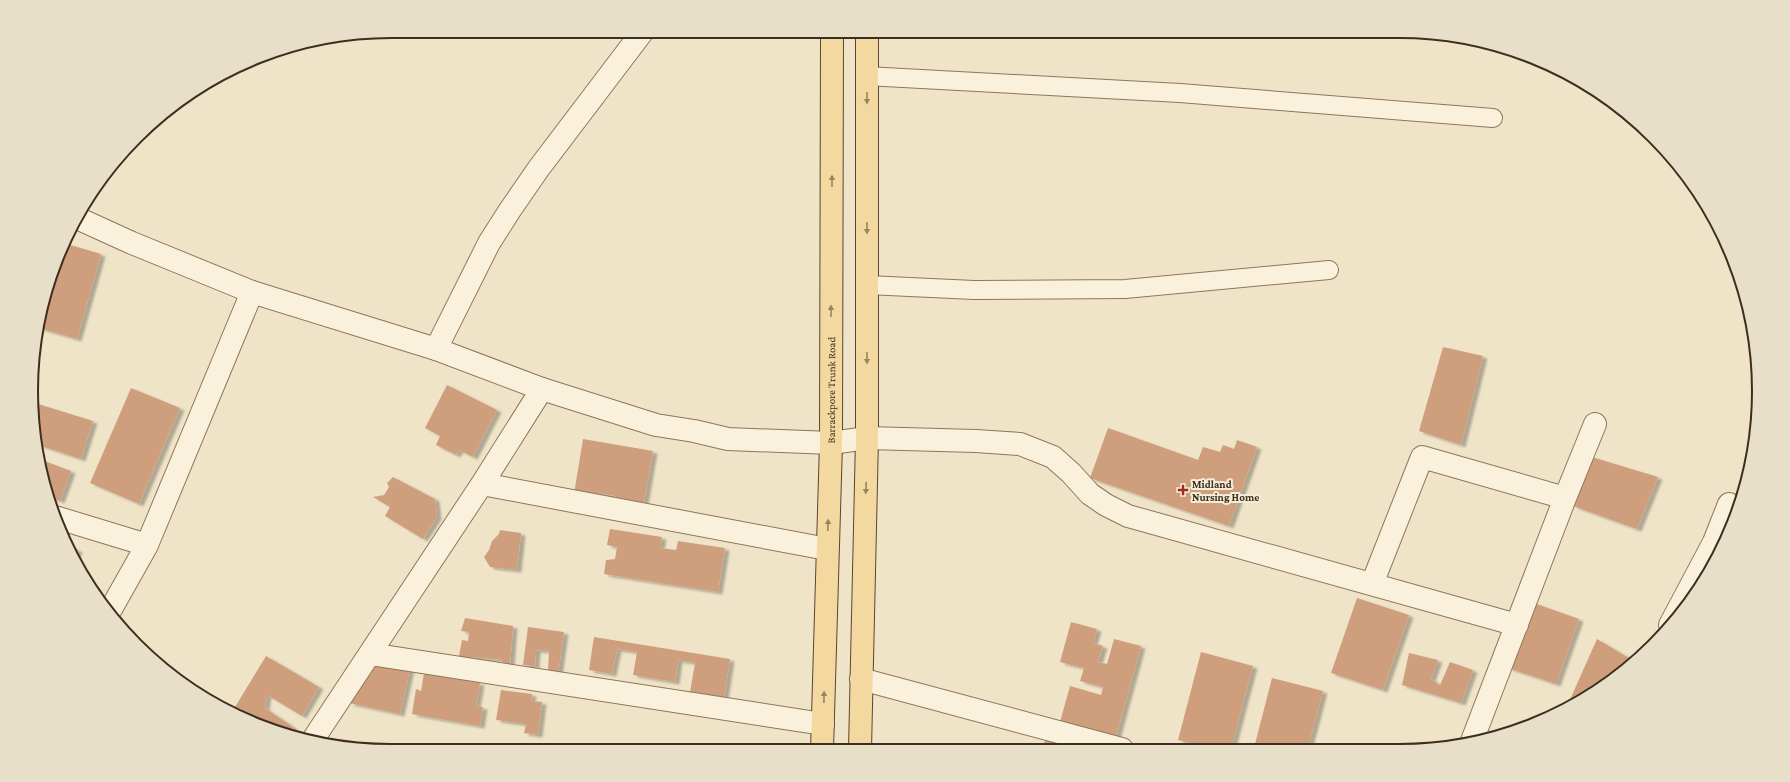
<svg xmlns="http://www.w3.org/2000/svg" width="1790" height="782" font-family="'Crimson Pro',serif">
  <defs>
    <filter id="shadow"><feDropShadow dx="4.5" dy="2.5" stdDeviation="1" flood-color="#0004"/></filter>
  </defs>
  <rect width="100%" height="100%" fill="#f0e4c8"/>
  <path fill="#cf9f7d" filter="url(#shadow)" d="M67,244l34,10 -24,85 -38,-11 14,-48z
    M1443,347l40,9 -22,89 -42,-14z
    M447,385l50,25 -24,47 -14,-7 -3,5 -20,-10 4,-9 -15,-8z
    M131,388l49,20 -41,96 -49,-21z
    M35,403l58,18 -12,38 -45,-15 -2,-6z
    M1108,428l90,32 5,-13 17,5 3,-7 11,4 3,-9 20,7 -28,79 -139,-48z
    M583,439l70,12 -10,57 -28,-5 1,-7 -18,-3 -1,6 -23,-5z
    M1592,457l66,20 -21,52 -64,-23z
    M39,459l32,12 -11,30 -12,-5z
    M393,477l42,22 2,18 -14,22 -38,-23 5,-9 -17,-10 11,-2 5,-8 -2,-4z
    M610,529l52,8 -2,11 16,2 2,-9 47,7 -7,44 -114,-18 2,-14 9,-1 2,-12 -10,-2z
    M500,530l21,3 -4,37 -27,-3 -6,-10 5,-7 3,-9 7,-7z
    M68,546l10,4 -4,10 -4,-10z
    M1357,598l52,17 -26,75 -52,-17z
    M1531,602l48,17 -23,65 -48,-16z
    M465,618l48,8 -3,39 -7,-1v-4l-30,-3 -7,6 -8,-2 4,-21 6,1 1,-9 -8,-1z
    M1071,622l26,7 -4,14 10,3 -5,16 9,2 7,-25 27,7 -25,91 -56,-15 10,-36 31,9 2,-8 -23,-6 4,-13 -24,-6z
    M528,627l36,5 -6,42 -10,-3 1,-20 -13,-1 -1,16 -12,-1z
    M594,637l136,22 -6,38 -34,-5 5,-29 -17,-3 -3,22 -42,-7 4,-23 -20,-3 -5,25 -23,-4z
    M1597,639l37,22 -16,15 -48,28h-2z
    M1201,652l52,14 -22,83h-20l-33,-9z
    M1409,653l29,7 -7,19 9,6 10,-23 23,8 -12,33 -59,-18z
    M266,656l53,31 -17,29 -35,-21 -2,13 28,19 -4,7 -14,-2 -43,-20z
    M378,661l32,7 -10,46 -51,-11z
    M424,673l56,10 -4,23 7,1 -3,19 -68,-12 4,-25 5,2z
    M1272,678l51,13 -15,57h-54z
    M501,690l31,4 -1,7 11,1 -4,33 -14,-2 2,-9 -30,-4z
    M1046,738l36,11h-40z"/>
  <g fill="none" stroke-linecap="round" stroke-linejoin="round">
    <defs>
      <path id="service" d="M866,76l314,17 313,25
        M867,285l107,5 151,-1 204,-19"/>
      <path id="minor" d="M436,349l53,-106 21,-33 29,-42 104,-137
        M867,438l109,3 44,3 33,13 18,16 19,21 16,11 22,11 389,109
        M482,484l345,65
        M1565,498l30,-74
        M55,517l92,28
        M1372,584l50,-127 143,41 -93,243
        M111,609l36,-64 105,-253
        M1670,625l44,-83 15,-38
        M370,654l453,70
        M861,679l261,70
        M314,738l168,-254 60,-95"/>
      <path id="tertiary" d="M77,218l55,25 120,49 184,57 106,40 114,36 38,6 34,8 103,4 36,-5"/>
      <g id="primary">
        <path id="s1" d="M822,750l9,-307 1,-412"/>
        <path d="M860,750l7,-312v-407"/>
      </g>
    </defs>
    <use href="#service" stroke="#8d765c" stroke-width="20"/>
    <use href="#minor" stroke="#8d765c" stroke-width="24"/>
    <use href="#tertiary" stroke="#8d765c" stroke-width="24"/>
    <use href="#primary" stroke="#5b4430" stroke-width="24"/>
    <use href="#service" stroke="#faf1dc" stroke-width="18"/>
    <use href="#minor" stroke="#faf1dc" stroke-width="22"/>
    <use href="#tertiary" stroke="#faf1dc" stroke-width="22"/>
    <use href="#primary" stroke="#f3d9a0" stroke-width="22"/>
  </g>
  <defs><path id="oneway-solid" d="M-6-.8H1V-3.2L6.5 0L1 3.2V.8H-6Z"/></defs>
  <g fill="#988460">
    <use href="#oneway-solid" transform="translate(867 98) rotate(90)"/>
    <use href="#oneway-solid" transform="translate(832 181) rotate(-90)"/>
    <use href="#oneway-solid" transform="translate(867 228) rotate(90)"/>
    <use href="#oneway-solid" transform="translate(831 311) rotate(-90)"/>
    <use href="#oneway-solid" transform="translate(867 358) rotate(90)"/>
    <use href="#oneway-solid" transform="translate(866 488) rotate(92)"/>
    <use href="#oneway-solid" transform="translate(828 525) rotate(-88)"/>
    <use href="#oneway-solid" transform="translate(824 697) rotate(-89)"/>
  </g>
  <path fill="#9e2a2b" stroke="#f7eed8" stroke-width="1.5" d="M1181 484h4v4h4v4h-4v4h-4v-4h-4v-4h4z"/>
  <g text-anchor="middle" stroke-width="4" stroke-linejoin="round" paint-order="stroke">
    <g font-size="11" fill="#3d2e20" stroke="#f7eed8">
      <text dy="4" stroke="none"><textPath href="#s1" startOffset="360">Barrackpore Trunk Road</textPath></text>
    </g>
    <g font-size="11" font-weight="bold" fill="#3d2e20" stroke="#f7eed8" text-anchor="start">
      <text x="1192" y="488">Midland<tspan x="1192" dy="13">Nursing Home</tspan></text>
    </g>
  </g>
  <path d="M0 0H1790V782H0ZM391 38H1399A353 353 0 0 1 1752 391V391A353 353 0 0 1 1399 744H391A353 353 0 0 1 38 391V391A353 353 0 0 1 391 38Z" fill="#e8dfc9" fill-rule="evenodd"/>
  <path fill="none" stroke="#3d2e20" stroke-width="2" d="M391 38H1399A353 353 0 0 1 1752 391V391A353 353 0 0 1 1399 744H391A353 353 0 0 1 38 391V391A353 353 0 0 1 391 38Z"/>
</svg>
